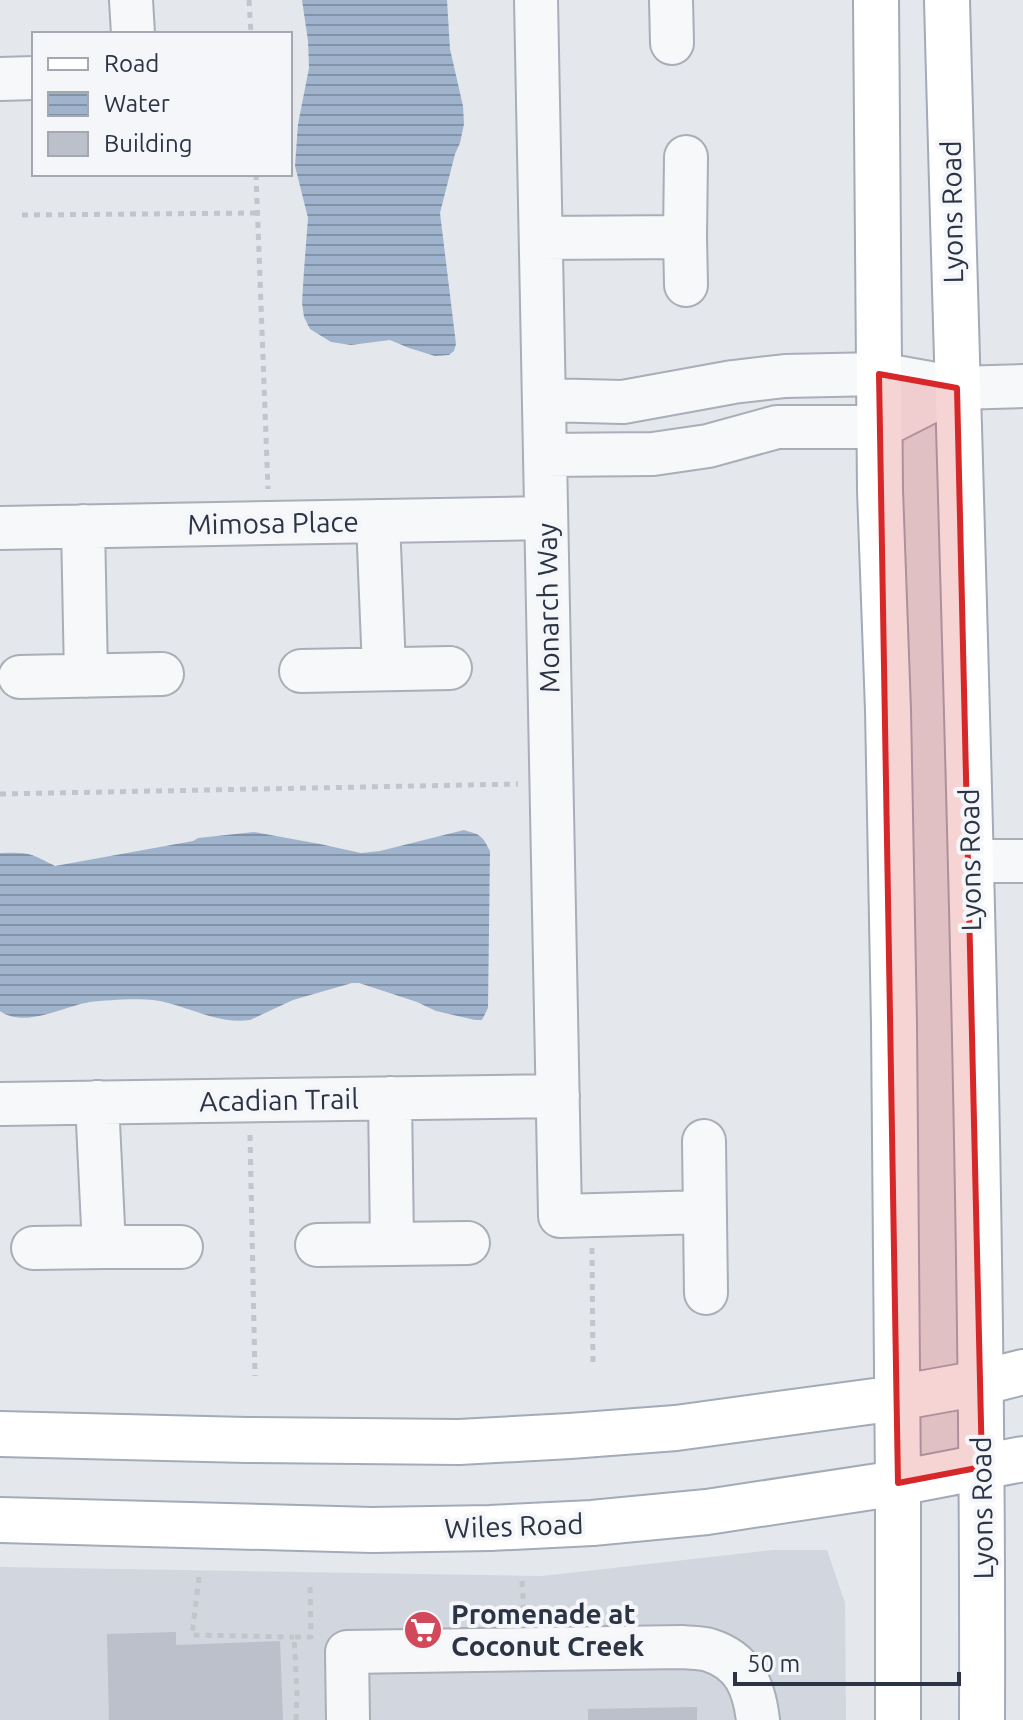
<svg xmlns="http://www.w3.org/2000/svg" width="1023" height="1720" font-family="Ubuntu,sans-serif">
  <defs>
    <pattern id="water-rules" width="6" height="5" patternUnits="userSpaceOnUse" patternTransform="scale(2)"><rect width="6" height="5" fill="#9fb4cc"/><path d="M0 2.5h6" fill="none" stroke="#8293a7"/></pattern>
  </defs>
  <rect width="100%" height="100%" fill="#e4e7ec"/>
  <path fill="#d2d6de" d="M773,1550h54l18,53 1,117h-846v-153l542,9z"/>
  <path fill="url(#water-rules)" d="M302,0h145l3,49 13,57 1,18 -4,19 -5,11 -15,59 16,131 -2,7 -5,4 -14,1 -26,-8 -19,-8 -39,5 -20,-3 -21,-13 -6,-12 -2,-14 2,-33 4,-52 -13,-52 3,-42 11,-56 -1,-27z
    M464,830c17,5 18,5 26,21l-2,157 -6,12h-7l-39,-9 -19,-9 -58,-19h-7l-59,17 -43,20c-33,5 -65,-16 -97,-20 -16,-2 -47,0 -63,2 -26,4 -65,27 -90,9v-158c29,-1 30,0 55,13l138,-25 5,-3 56,-6 66,12 41,9 19,-2z"/>
  <path fill="#bbc0ca" d="M176,1632v13l104,-4 3,79h-174l-2,-86z
    M697,1707v13h-109v-11z"/>
  <g fill="none" stroke-linecap="round" stroke-linejoin="round">
    <defs>
      <path id="minor" d="M131,0l2,34
        M536,0l24,1216 145,-4
        M671,0l1,43
        M0,79l34,-1
        M685,237l1,48
        M541,238l144,-1 1,-80
        M544,400l79,2 110,-20 52,-6 94,-2 78,14 66,-2
        M545,455l108,-1 55,-8 69,-19h103l77,-39
        M378,521l6,148
        M83,526l3,150
        M0,528l546,-10
        M301,671l149,-3
        M20,677l142,-3
        M970,861h53
        M390,1098l2,146
        M97,1102l7,145h77
        M0,1104l558,-8
        M704,1141l2,152
        M317,1245l151,-2
        M33,1248l71,-1
        M348,1720l-1,-68 336,-5c8,1 19,1 26,3 35,11 45,37 49,70"/>
      <path id="major" d="M876,0l4,490 8,220 6,314 4,459v237
        M947,0c15,573 37,1147 35,1720
        M0,1434l247,6 212,2 111,-6 106,-8 221,-30 83,-15 43,-11
        M0,1520l372,10 118,-2 102,-5 115,-11 191,-29 125,-24"/>
    </defs>
    <use href="#minor" stroke="#a9aeb7" stroke-width="46"/>
    <use href="#major" stroke="#a3abb8" stroke-width="48"/>
    <path stroke="#c2c5cb" stroke-width="5" stroke-dasharray="6 6" stroke-linecap="butt" d="M249,0l2,34
      M256,174l12,315
      M22,215l235,-2
      M0,794l518,-10
      M250,1135l5,241
      M592,1248l1,120
      M199,1577l-7,58 102,2
      M522,1581l2,34
      M296,1720l1,-27 -3,-56h17l-1,-53"/>
    <use href="#minor" stroke="#f7f8fa" stroke-width="42"/>
    <use href="#major" stroke="#fff" stroke-width="44"/>
  </g>
  <path fill="#d62828" fill-opacity="0.2" stroke="#d62828" stroke-width="6" stroke-linejoin="round" d="M879,374l78,14 25,1079 -84,16z"/>
  <defs>
    <symbol id="supermarket-disc" viewBox="-11 -11 22 22"><circle r="9.5" fill="#d1495b" stroke="#f4f6f9"/><path d="M-6-5.5h2.5l.6 2H6L4.5 2H-2.5L-4.4-4H-6ZM-1.5 3.2a1.3 1.3 0 1 0 .1 0ZM3 3.2a1.3 1.3 0 1 0 .1 0Z" fill="#fff"/></symbol>
  </defs>
  <g fill-rule="evenodd">
    <use href="#supermarket-disc" x="401" y="1608" width="44" height="44"/>
  </g>
  <g text-anchor="middle" stroke-width="8" stroke-linejoin="round" paint-order="stroke">
    <g font-size="28" fill="#2b3445" stroke="#f4f6f9">
      <text transform="translate(952 212) rotate(-91)" y="10">Lyons Road</text>
      <text transform="translate(273 523) rotate(-1)" y="10">Mimosa Place</text>
      <text transform="translate(548 608) rotate(-91)" y="10">Monarch Way</text>
      <text transform="translate(970 860) rotate(-91)" y="10">Lyons Road</text>
      <text transform="translate(279 1100) rotate(-1)" y="10">Acadian Trail</text>
      <text transform="translate(982 1508) rotate(-91)" y="10">Lyons Road</text>
      <text transform="translate(514 1526) rotate(-2)" y="10">Wiles Road</text>
    </g>
    <g font-size="28" font-weight="bold" fill="#2b3445" stroke="#f4f6f9" text-anchor="start">
      <text x="451" y="1624">Promenade at<tspan x="451" dy="32">Coconut Creek</tspan></text>
    </g>
  </g>
  <rect x="32" y="32" width="260" height="144" fill="#f4f6f9" stroke="#a4a8b1" stroke-width="2"/>
  <rect x="48" y="58" width="40" height="12" fill="#ffffff" stroke="#a4a8b1" stroke-width="2"/>
  <text x="104" y="72" font-size="24" fill="#2b3445">Road</text>
  <rect x="48" y="92" width="40" height="24" fill="url(#water-rules)" stroke="#a4a8b1" stroke-width="2"/>
  <text x="104" y="112" font-size="24" fill="#2b3445">Water</text>
  <rect x="48" y="132" width="40" height="24" fill="#bbc0ca" stroke="#a4a8b1" stroke-width="2"/>
  <text x="104" y="152" font-size="24" fill="#2b3445">Building</text>
  <path d="M735 1672v12h224v-12" fill="none" stroke="#2b3445" stroke-width="4"/>
  <text x="747" y="1672" font-size="24" fill="#2b3445" stroke="#f4f6f9" stroke-width="6" paint-order="stroke">50 m</text>
</svg>
